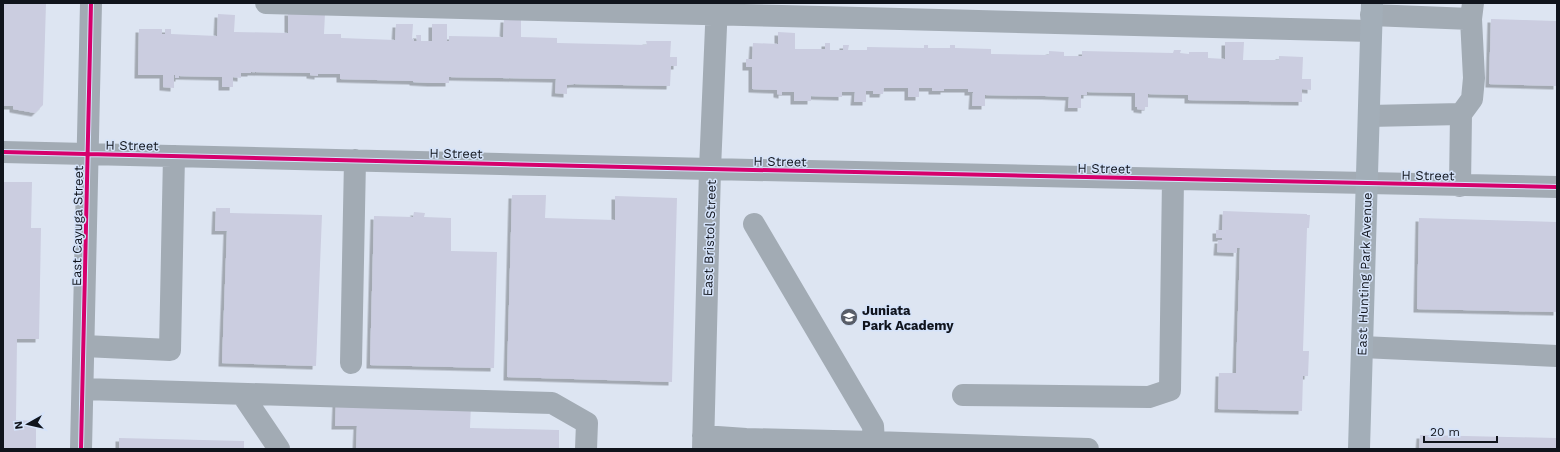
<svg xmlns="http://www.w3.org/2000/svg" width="1560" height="452" font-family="'Work Sans',sans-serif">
  <defs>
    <filter id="shadow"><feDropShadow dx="-3.5" dy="3.5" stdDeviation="0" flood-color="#0004"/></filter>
  </defs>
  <rect width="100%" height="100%" fill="#dde5f2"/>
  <path fill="#cbcde0" filter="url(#shadow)" d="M3,3h43l-3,102 -8,8 -22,-4v-3h-10z
    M288,12l37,1 -1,21h17v4l54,2 1,-16h17l-1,15h2v2h3l-1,-6h5v6h11v-17h15v17h2v-5l54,1 1,-18h17v18l36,1v5l90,2 -1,-4h25l-1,16h7v9h-6l-1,20 -96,-2 -7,1v9l-12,-1 1,-14 -107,-2v6h-18l-18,-1v-1l-73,-2v-5h-22v2l-8,-1v-2l-59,-1v1h-10v5l-8,-1v10h-11v-10l-43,-1v2h-4v-3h-1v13l-11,-1v-12h-25l1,-46h23v5h3v-5h6v5l46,2 1,-22 17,1 -1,17 54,1z
    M1491,19l66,2v65l-68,-2z
    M778,32l17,1v16h30v-6h5v7h13v-5h6l-1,5h19v-3l57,1v-3h4v3h22v-3h5v3h1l35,1v5l58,1v-4l15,1v4h18v-5l91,2 1,-3h7l-1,3 9,1v-2h19v6l17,1v-17h19l-1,18h36v-4l24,1 -1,22h9v11l-9,-1v13l-114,-2v-5l-40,-1v13h-3v3l-8,-1v-2h-2v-14l-48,-1v3h-6v13h-13l1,-11 -24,-1 -60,-1v11h-13l1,-14h-5v-3h-24v2h-12v-3h-13v9h-11v-9h-24l-1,6h-10v-3h-7v11h-12l1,-10h-13v5l-31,-1v5h-17v-9h-12v3l-5,-1v-4l-25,-1v-22h-6v-8h6l1,-16 25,1z
    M3,182h29l-1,46h10l-2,111h-22l-1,81 20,1v28h-33z
    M512,195h34l-1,23 70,2v-24l62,2 -5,184 -165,-5z
    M216,208h14v5l92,2 -6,151 -94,-3 5,-132h-12z
    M1223,211l84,3v1h3l-1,13h-2l-4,123h6l-1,25h-5l-1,35 -84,-2 1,-36h17l4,-125h-3v5l-20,-1 1,-12h4v-2h-6v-8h6z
    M414,212l11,1 -1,4 27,1v33l46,1 -3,116 -124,-3 4,-149 39,1z
    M1419,218l138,4v90l-140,-3z
    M336,402l135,3 -1,23 89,2v19h-203l1,-23h-22z
    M1420,435l137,3v11h-138z
    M119,438l125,3v8h-125z"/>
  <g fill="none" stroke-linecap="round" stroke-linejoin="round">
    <path stroke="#a2abb4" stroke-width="22" d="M266,3l1105,28
      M1371,15l100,4 2,-16
      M1461,114l11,-15 2,-21 -3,-59
      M1369,116l92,-2 -1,72
      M3,152l707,17 847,18
      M754,224l119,202 1,16 214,7
      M84,346l86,4 4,-194
      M1362,347l195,9
      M351,363l4,-203
      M83,389l469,14 35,20 -1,26
      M242,394l37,55
      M963,395l186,2 21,-7 3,-211
      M703,436l43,3 128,3 -3,7
      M81,449l10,-446
      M703,449l7,-280 7,-166"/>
    <path stroke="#a3aeb8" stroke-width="22" d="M1359,449l13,-446"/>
    <defs>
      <path id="cycleway" d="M3,152l707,17 847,18
        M81,449l10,-446"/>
    </defs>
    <use href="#cycleway" stroke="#d5e3fa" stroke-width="6"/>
    <use href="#cycleway" stroke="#d6006c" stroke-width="4"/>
  </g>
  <defs>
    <symbol id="school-disc" viewBox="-11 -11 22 22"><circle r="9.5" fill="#585d67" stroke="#d5e3fa"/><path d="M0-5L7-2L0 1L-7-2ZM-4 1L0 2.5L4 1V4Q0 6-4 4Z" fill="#fff"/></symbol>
  </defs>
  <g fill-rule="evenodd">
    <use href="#school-disc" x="839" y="307" width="20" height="20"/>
  </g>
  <g text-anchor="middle" stroke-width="3" stroke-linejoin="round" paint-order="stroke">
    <g font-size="13" fill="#10141c" stroke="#d5e3fa">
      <text transform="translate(132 145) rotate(1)" y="5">H Street</text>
      <text transform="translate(456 153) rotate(1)" y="5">H Street</text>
      <text transform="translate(780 161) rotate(1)" y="5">H Street</text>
      <text transform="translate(1104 168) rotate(1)" y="5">H Street</text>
      <text transform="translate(1428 175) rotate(1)" y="5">H Street</text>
      <text transform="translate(77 226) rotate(-89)" y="5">East Cayuga Street</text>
      <text transform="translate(709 238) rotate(-88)" y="5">East Bristol Street</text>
      <text transform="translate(1364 274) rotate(-88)" y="5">East Hunting Park Avenue</text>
    </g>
    <g font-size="13" font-weight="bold" fill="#10141c" stroke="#d5e3fa" text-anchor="start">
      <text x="862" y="315">Juniata<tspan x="862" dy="15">Park Academy</tspan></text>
    </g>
  </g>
  <rect width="1560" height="452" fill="none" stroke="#10141c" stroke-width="8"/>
  <g transform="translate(28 424) rotate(262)" stroke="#d5e3fa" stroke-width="3" paint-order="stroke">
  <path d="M0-3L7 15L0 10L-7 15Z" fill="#10141c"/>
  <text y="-6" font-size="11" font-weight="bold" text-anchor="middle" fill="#10141c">N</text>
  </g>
  <path d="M1424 436v6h73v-6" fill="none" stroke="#10141c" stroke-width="2"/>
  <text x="1430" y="436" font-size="12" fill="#10141c" stroke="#d5e3fa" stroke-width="3" paint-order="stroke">20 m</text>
</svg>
